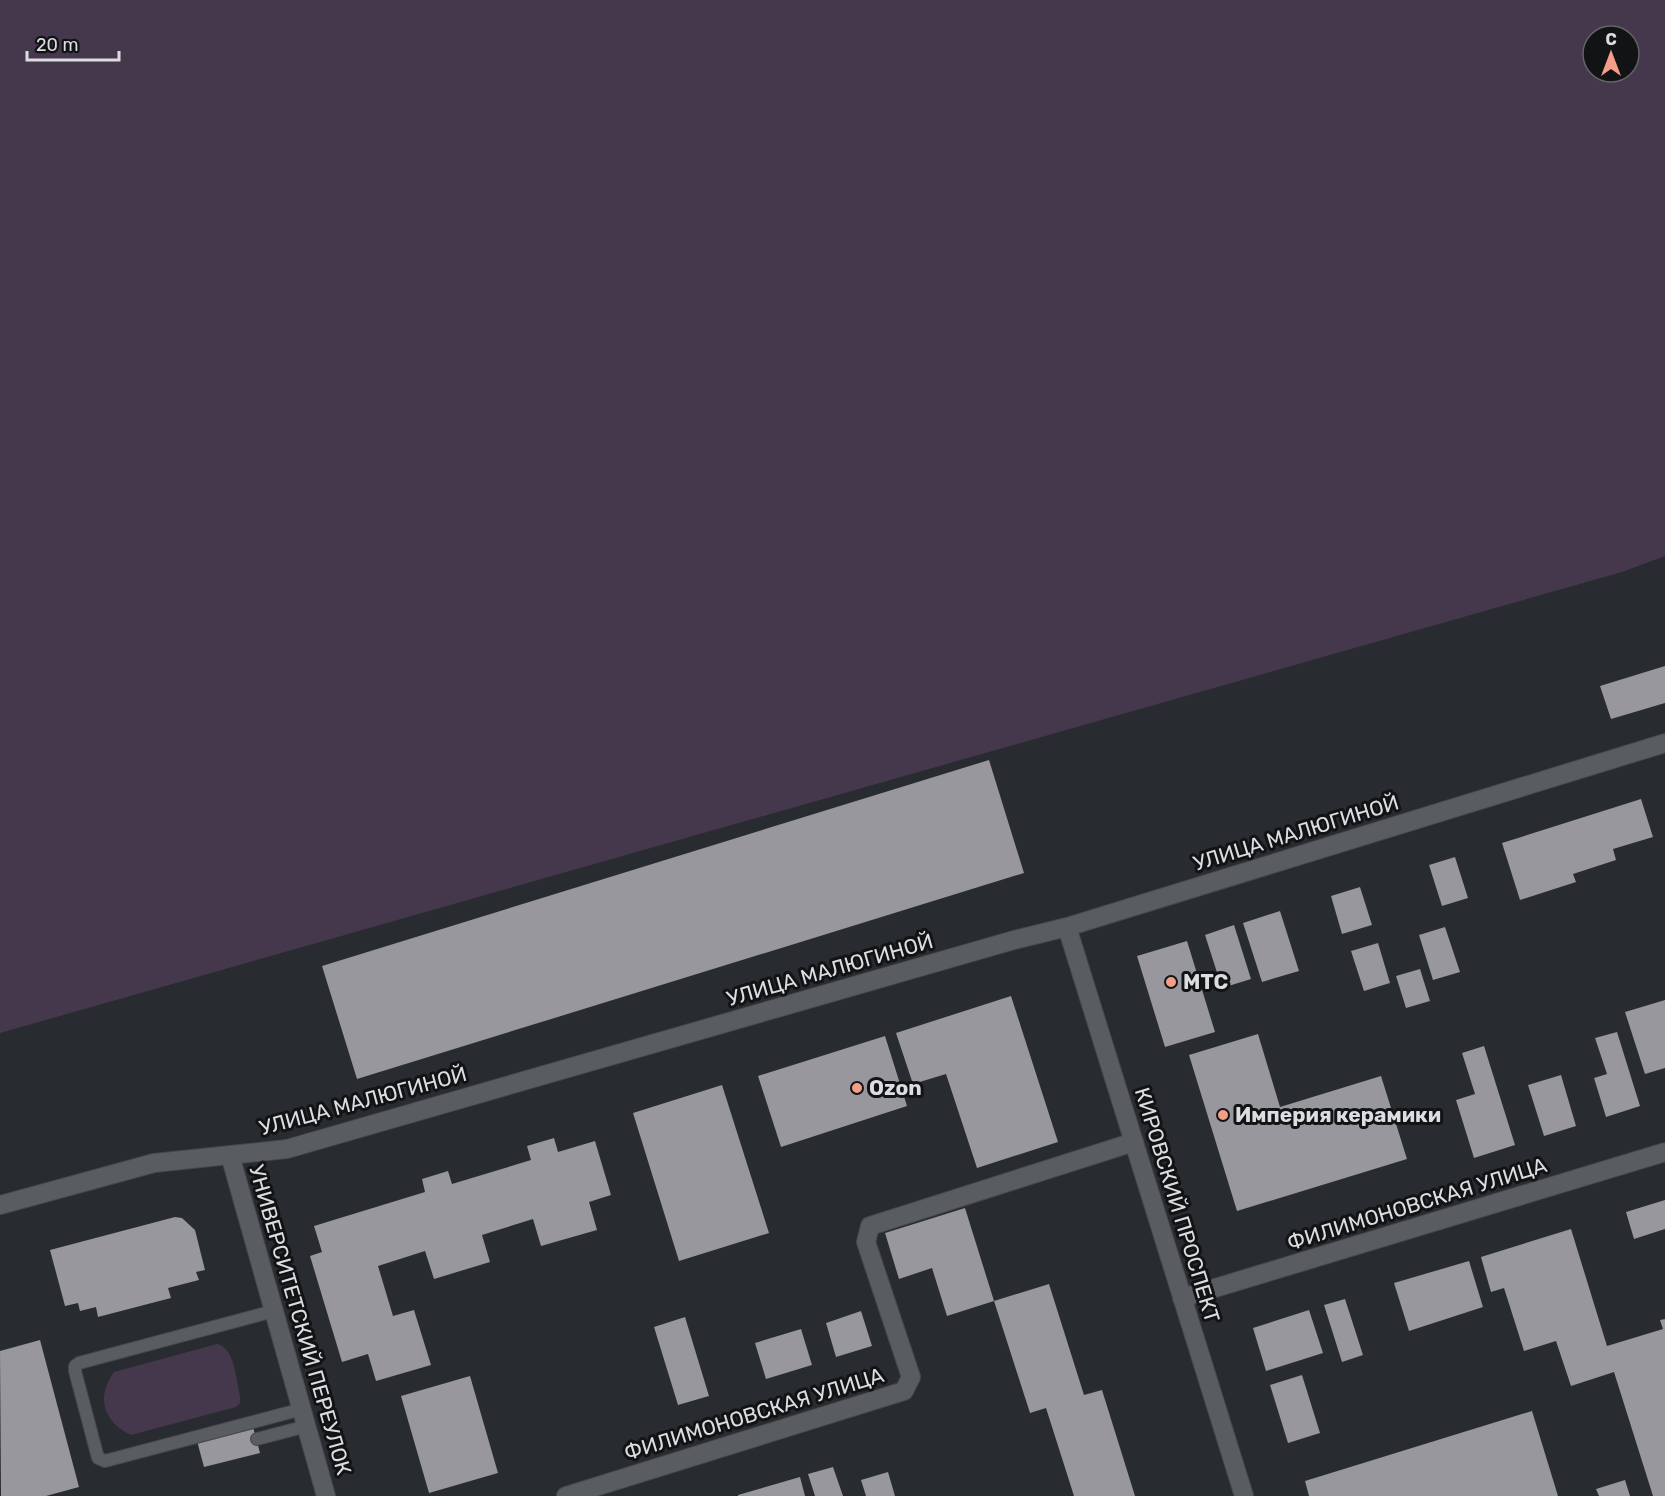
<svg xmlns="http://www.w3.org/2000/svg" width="1665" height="1496" font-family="Rubik,sans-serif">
  <rect width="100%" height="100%" fill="#282b2f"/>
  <path fill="#46384c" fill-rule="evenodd" d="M0,0h1665v556l-43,16 -1622,461zM1593,36h36v36h-36z
    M217,1344c18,4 19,36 23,52v7l-4,4 -105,28c-28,-13 -35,-38 -17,-63z"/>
  <path fill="#97979d" d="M1665,666v37l-54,16 -11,-33z
    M989,760l35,113 -667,206 -35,-113z
    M1641,799l12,38 -40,12 3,11 -43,14 3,8 -56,18 -18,-57z
    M1455,857l13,41 -26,8 -13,-41z
    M1360,887l12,38 -30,9 -11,-38z
    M1280,911l19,60 -37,11 -19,-59z
    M1234,925l17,54 -29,9 -17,-53z
    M1445,927l15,45 -27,8 -14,-45z
    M1187,941l28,91 -50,15 -28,-91z
    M1378,943l12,40 -26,8 -13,-40z
    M1420,969l10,32 -24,7 -10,-32z
    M1011,996l47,146 -81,26 -31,-94 -33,10 -17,-51z
    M1665,1000v68l-20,6 -20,-62z
    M1617,1032l23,74 -34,11 -12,-39 13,-4 -12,-36z
    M1258,1034l22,73 101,-31 26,83 -170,52 -48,-156z
    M885,1036l22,70 -126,41 -23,-71z
    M1484,1046l31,99 -41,13 -18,-58 19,-6 -13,-41z
    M1561,1075l15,51 -32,10 -16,-51z
    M722,1085l47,148 -90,28 -46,-148z
    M554,1138l4,14 37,-11 16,54 -22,7 8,28 -56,16 -8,-27 -51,16 8,27 -56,17 -9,-28 -47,15 15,50 21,-6 17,55 -55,16 -8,-27 -26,8 -32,-106 12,-4 -8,-26 111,-34 -3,-13 26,-8 4,13 79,-24 -4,-14z
    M1665,1200v29l-31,10 -8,-27z
    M965,1208l29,93 -47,15 -15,-48 -33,11 -14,-46z
    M175,1217l7,1 13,12 10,40 -9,2 3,8 -31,8 3,10 -73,19 -2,-10 -16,4 -2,-8 -13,3 -15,-56z
    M1571,1229l36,117 56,-17 -3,-9 5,-1v177h-12l-39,-124 -43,14 -15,-45 -32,10 -20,-63 -13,4 -10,-35z
    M1469,1261l14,46 -74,24 -15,-48z
    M1049,1284l35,111 18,-5 33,106h-61l-28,-88 -16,5 -36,-112z
    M1345,1299l18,56 -21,7 -18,-57z
    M1309,1310l14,43 -57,18 -13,-43z
    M861,1311l11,35 -36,11 -10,-34z
    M685,1317l24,79 -31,9 -24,-78z
    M801,1329l11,36 -46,14 -11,-36z
    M40,1340l39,147 -33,9h-45l-1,-145z
    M1302,1375l18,58 -32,10 -18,-58z
    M470,1376l28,97 -69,20 -28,-97z
    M1532,1411l26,85h-249l-4,-15z
    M253,1427l7,26 -56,14 -7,-26z
    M833,1467l10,29h-28l-7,-22z
    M888,1472l7,24h-29l-5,-16z
    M800,1477l5,19h-67v-1z
    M1625,1480l5,16h-31l-3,-7z"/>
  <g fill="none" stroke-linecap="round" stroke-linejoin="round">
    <defs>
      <path id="lane" d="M274,1311l-195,52 -4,3v5l23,87 7,3 197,-52
        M257,1439l50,-13"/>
      <path id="street" d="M230,1155l96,341
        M1182,1298l483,-146
        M566,1496l338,-105 7,-14 -45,-135 4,-16 264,-84"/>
      <path id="secondary" d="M1067,927l177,569
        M0,1205l154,-42 133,-14 727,-209 53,-13 598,-184"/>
    </defs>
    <use href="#lane" stroke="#46484b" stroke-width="14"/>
    <use href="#street" stroke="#46484b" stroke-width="20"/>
    <use href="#secondary" stroke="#46484b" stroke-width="20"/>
    <use href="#lane" stroke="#595c61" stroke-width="12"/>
    <use href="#street" stroke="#595c61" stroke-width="18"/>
    <use href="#secondary" stroke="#595c61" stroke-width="18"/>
  </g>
  <g fill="#f49e87" stroke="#121315" stroke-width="2">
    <circle cx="1171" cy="982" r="6"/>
    <circle cx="857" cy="1088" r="6"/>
    <circle cx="1223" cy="1115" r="6"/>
  </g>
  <g text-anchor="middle" stroke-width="6" stroke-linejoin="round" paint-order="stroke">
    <g font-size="21" fill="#dbdde0" stroke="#121315">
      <text transform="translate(1296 833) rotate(-17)" y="7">УЛИЦА МАЛЮГИНОЙ</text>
      <text transform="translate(830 970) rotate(-16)" y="7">УЛИЦА МАЛЮГИНОЙ</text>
      <text transform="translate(363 1101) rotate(-15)" y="7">УЛИЦА МАЛЮГИНОЙ</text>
      <text transform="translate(1417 1204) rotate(-17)" y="7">ФИЛИМОНОВСКАЯ УЛИЦА</text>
      <text transform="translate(1177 1205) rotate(73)" y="7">КИРОВСКИЙ ПРОСПЕКТ</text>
      <text transform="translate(300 1320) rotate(74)" y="7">УНИВЕРСИТЕТСКИЙ ПЕРЕУЛОК</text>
      <text transform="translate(754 1414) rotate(-17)" y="7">ФИЛИМОНОВСКАЯ УЛИЦА</text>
    </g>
    <g font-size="21" font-weight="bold" fill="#dbdde0" stroke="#121315" text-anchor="start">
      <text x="1183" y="989">МТС</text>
      <text x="869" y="1095">Ozon</text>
      <text x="1235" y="1122">Империя керамики</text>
    </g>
  </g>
  <g transform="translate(1611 54)"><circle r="28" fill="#121315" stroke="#626466" stroke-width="1.5"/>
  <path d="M0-4.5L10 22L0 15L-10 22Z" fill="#f49e87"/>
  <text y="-9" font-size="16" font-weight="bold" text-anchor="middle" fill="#dbdde0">С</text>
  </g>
  <path d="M27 51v9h92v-9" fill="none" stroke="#dbdde0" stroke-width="3"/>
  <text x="36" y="51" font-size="18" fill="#dbdde0" stroke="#121315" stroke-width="4.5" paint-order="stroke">20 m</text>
</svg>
